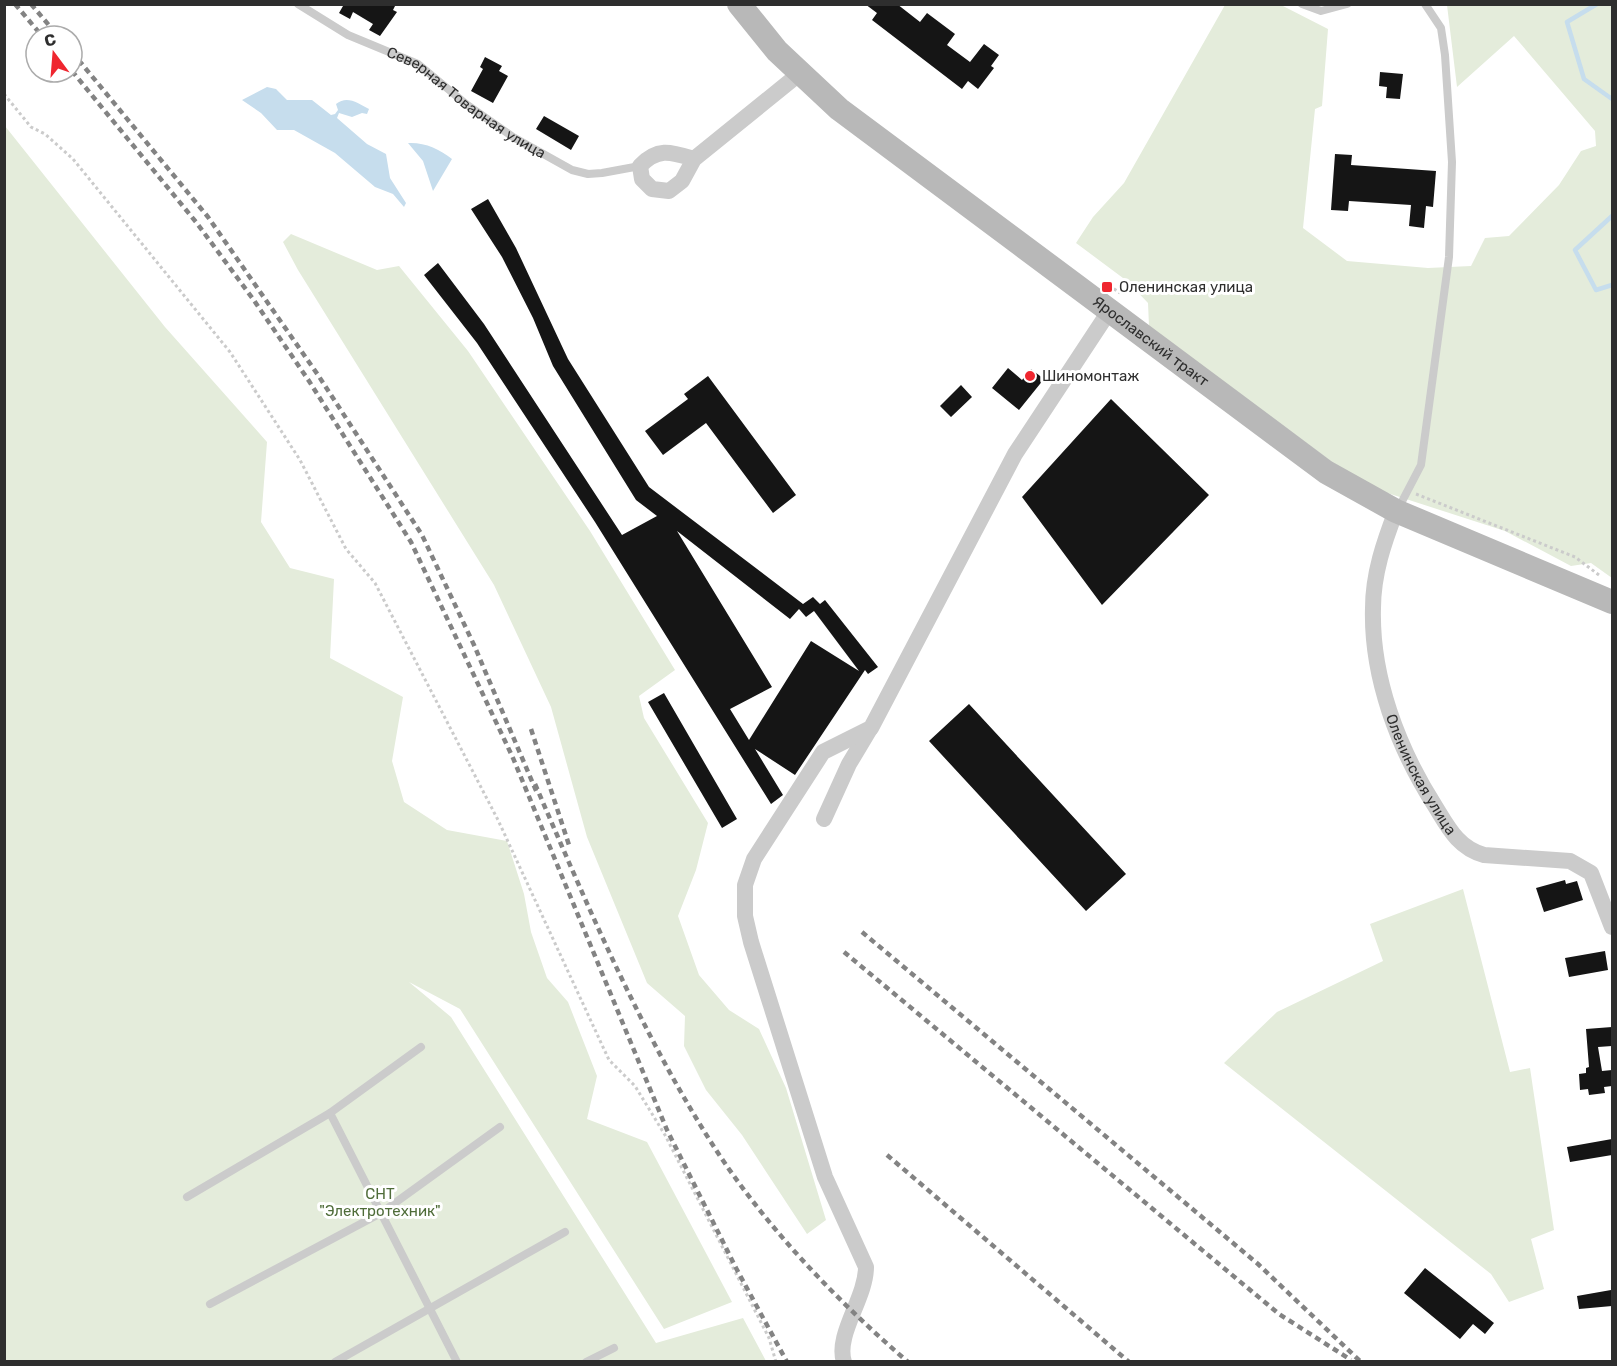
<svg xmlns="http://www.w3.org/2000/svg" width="1617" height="1366" font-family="Rubik,sans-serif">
  <rect width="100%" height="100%" fill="#fff"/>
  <path fill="#e4ecdb" d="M1225,5h56l47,24 -6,77 -7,3 -12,119 44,33 81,7 43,-2 14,-28 24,-2 50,-51 22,-34 15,-5 -1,-15 -81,-95 -57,51 -10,-82h165v573l-21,-15 -20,3 -66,-35 -130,-42 -43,-27 -183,-136 -1,-23 -21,-22 -51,-38 17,-26 31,-34z
    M5,126l160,201 102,115 -6,80 29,46 44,11 -4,79 73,39 -11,64 12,41 43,28 60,11 17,53 7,38 16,46 21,24 29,74 -10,43 60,23 85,160 -68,27 -204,-320 -51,-27 42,35 205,326 87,-25 23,43h-761z
    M291,234l86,36 22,-4 69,85 122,180 85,139 -36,26 5,22 64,105 -12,47 -18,46 21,59 30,35 30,19 27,59 40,132 -19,14 -65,-99 -36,-45 -22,-44 1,-30 -38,-33 -60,-146 -36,-130 -57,-122 -196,-315 -15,-28z
    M1463,889l47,183 20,-4 24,162 -23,9 13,50 -35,13 -18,-28 -267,-211 53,-51 106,-51 -13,-37z"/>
  <path fill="#c6dded" d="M267,87l9,2 11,11h25l19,15 4,-1 3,-4 -2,-6c11,-9 22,-1 33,5l-2,5 -5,-1 -10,4 -13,-4 -2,5 30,26 19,10 4,24 16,25 -2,4 -11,-13 -18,-7 -40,-34 -41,-23h-17l-16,-17 -19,-13z
    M408,143c16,-1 32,6 44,16l-19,32 -10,-30z"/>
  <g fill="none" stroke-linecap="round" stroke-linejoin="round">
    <path stroke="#c6dded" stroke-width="4.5" d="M1597,4l-30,18 17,57 28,20
      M1612,216l-37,34 21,40 16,-5"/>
  </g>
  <path fill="#151515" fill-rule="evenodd" d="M339,4h57l-3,6 4,2 -17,24 -11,-6 4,-6 -20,-12 -3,7 -11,-6 4,-7z
    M865,4h32l23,18 7,-9 28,21 -8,11 23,17 14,-18 15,11 -8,11 3,2 -16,21 -10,-8 -6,8 -90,-69 5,-7z
    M485,57l17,9 -3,5 9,5 -15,27 -22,-12 12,-22 -3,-2z
    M1380,72l23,2 -3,25 -14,-1 1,-11 -8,-1z
    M544,116l35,20 -8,14 -35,-21z
    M1335,154l17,1 -1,10 85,6 -3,36 -7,-1 -2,22 -15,-2 2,-21 -62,-4 -1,10 -17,-1z
    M488,199l28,49 52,111 81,128 154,117 10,-7 7,7 5,-4 53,67 -10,7 -3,-4 -70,105 -40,-26 28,46 -12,9 -176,-282 -118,-179 -53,-68 14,-12 46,61 138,211 35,-19 -21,-16 -83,-134 -20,-48 -31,-61 -31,-48zM677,531l113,88 9,-10 7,8 8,-6 45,60 -48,-30 -62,99 -19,-31 42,-22z
    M1008,368l14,12 9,-11 13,10 -25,31 -27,-22z
    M708,376l88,119 -23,18 -67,-90 -43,32 -18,-24 43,-32 -4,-5z
    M961,385l11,12 -21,20 -11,-11z
    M1111,399l98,96 -107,110 -80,-108z
    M664,693l73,126 -15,9 -74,-126z
    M969,704l157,170 -40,37 -157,-170z
    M1565,880l1,4 11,-3 6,19 -39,12 -8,-24z
    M1605,951l3,19 -39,7 -4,-19z
    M1612,1027v19l-14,1 4,24 10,-1v16l-8,1 1,6 -16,2 -1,-6 -8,1 -1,-16 7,-1v-5l3,-1 -3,-38z
    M1612,1139v16l-42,7 -3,-15z
    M1425,1268l69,55 -9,11 -12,-10 -13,15 -56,-46z
    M1611,1290l1,16 -33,3 -2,-13z"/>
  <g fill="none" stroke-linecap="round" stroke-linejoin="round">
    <path stroke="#cbcbcb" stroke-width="3" stroke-dasharray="3 3" stroke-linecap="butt" d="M4,94l27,33 14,7 28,25 157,193 70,108 46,89 29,34 123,237 111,240 26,26 30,49 104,203 7,24
      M1104,282l16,11
      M1416,494l159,63 24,18"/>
    <g stroke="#cbcbcb" stroke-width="8">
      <path id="s1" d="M298,4l50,31 70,29 48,40 47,33 59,33 16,4 14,-1 38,-7"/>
      <path d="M1302,4l19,7 26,-7"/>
      <path d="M1397,511l24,-46 28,-208 3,-95 -7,-107 -4,-27 -16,-24"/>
      <path d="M330,1113l127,249"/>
      <path d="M187,1197l143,-84 91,-66"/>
      <path d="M210,1304l171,-91 119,-86"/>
      <path d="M335,1362l230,-130"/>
      <path d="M586,1362l28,-14"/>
    </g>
    <g stroke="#cbcbcb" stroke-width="16">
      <path d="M694,159c-23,-7 -36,-12 -54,7l2,13 10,10 17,2 13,-10 12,-22 105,-85"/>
      <path id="s2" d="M1396,511c-12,31 -23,63 -23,97 -2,69 25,140 62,198 13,21 23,42 49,49l86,6 21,12 21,54"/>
      <path d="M824,819l25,-55 21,-35"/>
      <path d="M844,1362c-9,-27 22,-64 22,-95l-41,-90 -74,-235 -6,-26v-31l9,-26 69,-107 48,-24 144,-274 95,-144"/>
    </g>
    <path stroke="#b8b8b8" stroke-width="24" id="s3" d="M739,4l38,47 62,58 487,363 70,39 216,91"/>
    <path stroke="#838383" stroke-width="4.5" stroke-dasharray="6 4.5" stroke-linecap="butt" d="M15,4l27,32
      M31,4l27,32
      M72,52l136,165 110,158 104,160 52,110 63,148
      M72,71l124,151 57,77 56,82 102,161 102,216 154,372 69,138 51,94
      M531,729l38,116
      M535,784c54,125 107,251 181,366 52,79 120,150 192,212
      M862,932l396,332 103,98
      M844,952l435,362 72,46
      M887,1155l242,207"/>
  </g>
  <g fill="#ef262f" stroke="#fff" stroke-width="2">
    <rect x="1101" y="281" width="12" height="12" rx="3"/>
    <circle cx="1030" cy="376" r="6"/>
  </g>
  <g text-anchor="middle" stroke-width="6" stroke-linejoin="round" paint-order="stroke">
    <g font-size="15" fill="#2e2e2e" stroke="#fff">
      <text dy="5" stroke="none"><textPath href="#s1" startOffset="196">Северная Товарная улица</textPath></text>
      <text dy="5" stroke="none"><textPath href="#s3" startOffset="534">Ярославский тракт</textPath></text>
      <text dy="5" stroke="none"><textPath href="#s2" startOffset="276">Оленинская улица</textPath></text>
    </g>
    <g font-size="15" fill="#2e2e2e" stroke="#fff" text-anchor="start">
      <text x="1119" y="292">Оленинская улица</text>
      <text x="1042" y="381">Шиномонтаж</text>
    </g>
    <g font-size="15" fill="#4f6c39" stroke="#fff">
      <text x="380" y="1199">СНТ<tspan x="380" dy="17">"Электротехник"</tspan></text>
    </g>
  </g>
  <rect width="1617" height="1366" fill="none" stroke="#2e2e2e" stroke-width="12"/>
  <g transform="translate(54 54) rotate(344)"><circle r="28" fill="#ffffff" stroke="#ababab" stroke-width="1.5"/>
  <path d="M0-4.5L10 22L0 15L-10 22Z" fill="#ef262f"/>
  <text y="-9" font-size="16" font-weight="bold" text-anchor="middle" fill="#2e2e2e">С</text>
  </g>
</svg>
